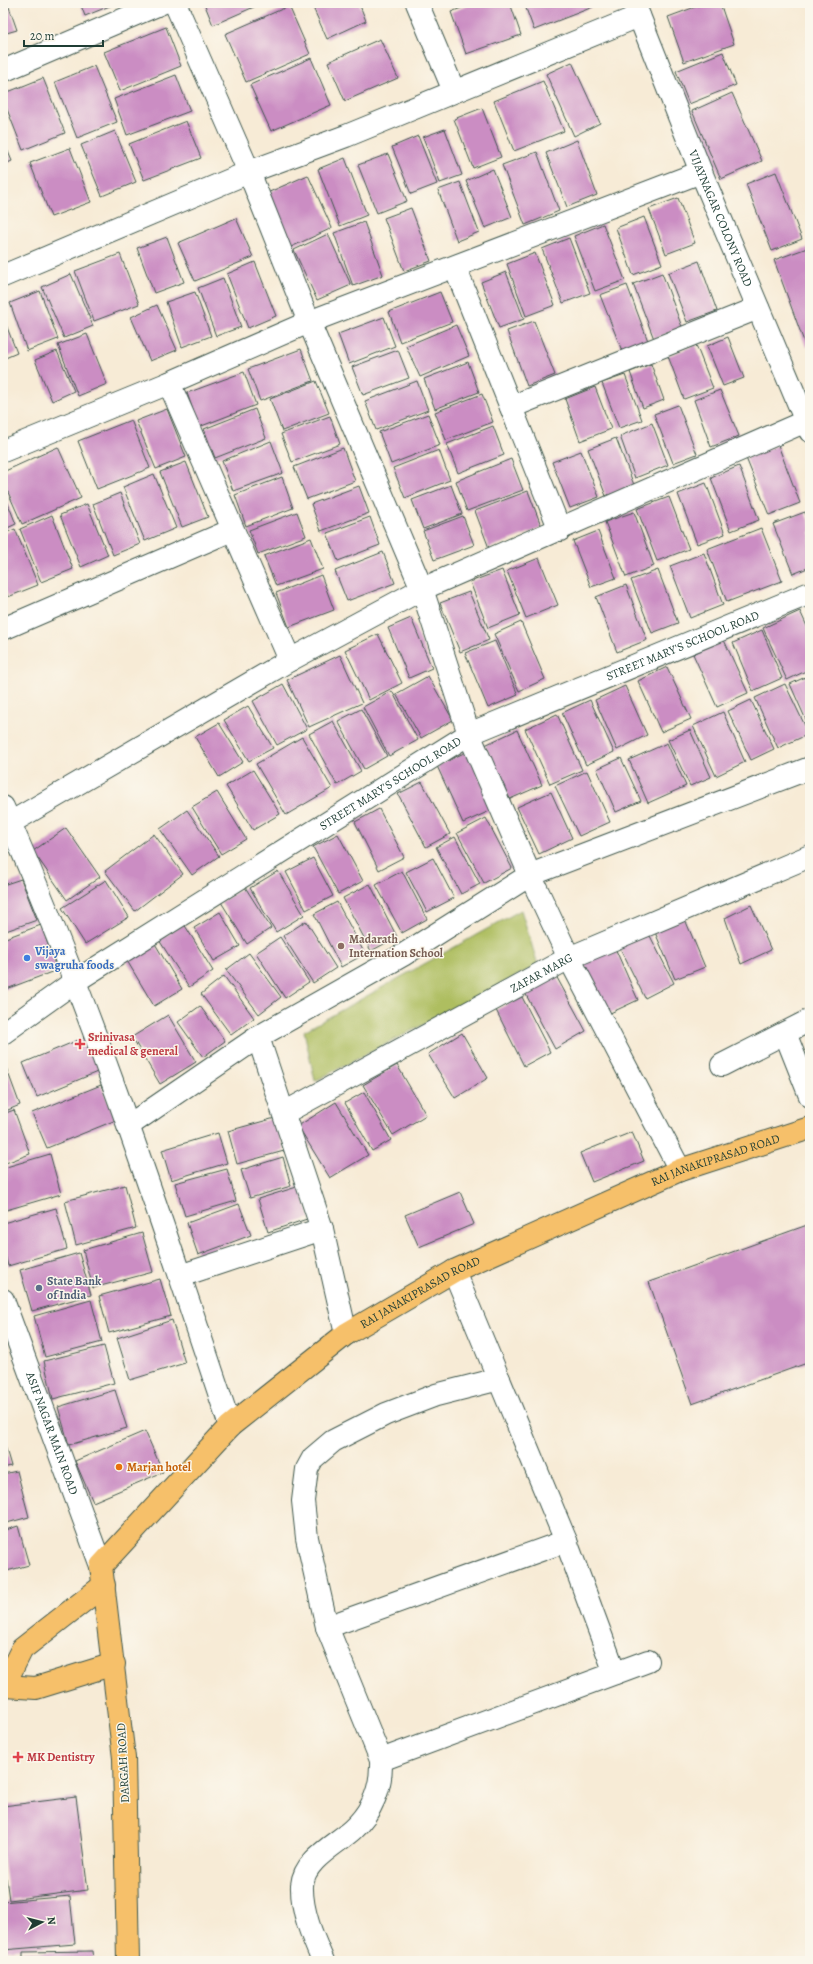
<svg xmlns="http://www.w3.org/2000/svg" width="813" height="1964" font-family="Alegreya,serif">
  <rect width="100%" height="100%" fill="#fbf7ec"/>
  <filter id="ink" filterUnits="userSpaceOnUse"><feTurbulence type="fractalNoise" baseFrequency=".025" numOctaves="2"/><feDisplacementMap in="SourceGraphic" scale="8" xChannelSelector="R" yChannelSelector="G"/><feConvolveMatrix kernelMatrix="1 2 1 2 8 2 1 2 1" color-interpolation-filters="sRGB"/></filter>
  <filter id="wash" filterUnits="userSpaceOnUse"><feTurbulence type="fractalNoise" baseFrequency=".012" numOctaves="4" result="noise"/><feDisplacementMap in="SourceGraphic" scale="16" xChannelSelector="R" yChannelSelector="G"/><feGaussianBlur stdDeviation="0.9" result="paint"/><feColorMatrix in="noise" values="0 0 0 0 0 0 0 0 0 0 0 0 0 0 0 0 0 1.4 0 .05"/><feComposite in="paint" operator="in"/></filter>
  <g filter="url(#wash)">
    <rect width="100%" height="100%" fill="#f7ebd6"/>
    <path fill="#aebe60" stroke="#667e4a" d="M521,910l17,55 -223,116 -11,-50z"/>
    <g id="blocks">
      <path fill="#cb8dc3" d="M80,3h37l-32,13z
        M204,3h59l-50,22z
        M311,3h48l7,18 -39,18z
        M474,3h36l11,32 -55,19 -15,-42z
        M524,3h68l1,4 -59,23z
        M706,3h14l14,41 -50,18 -16,-45z
        M289,6l21,48 -64,28 -21,-48z
        M9,7l8,23 -14,4v-25z
        M166,27l15,39 -61,25 -16,-39z
        M380,39l18,39 -53,23 -17,-39z
        M723,52l13,33 -47,19 -13,-33z
        M311,58l20,47 -60,26 -21,-46z
        M572,62l28,61 -26,13 -28,-62z
        M94,66l23,56 -40,16 -22,-56z
        M176,75l14,36 -63,24 -13,-36z
        M43,78l22,55 -42,17 -20,-51v-5z
        M543,81l21,50 -50,20 -20,-50z
        M732,93l30,68 -41,18 -29,-68z
        M482,108l19,49 -28,11 -19,-49z
        M186,121l15,37 -57,22 -15,-36z
        M445,129l17,46 -22,8 -17,-46z
        M115,131l21,51 -34,14 -21,-51z
        M418,136l19,48 -26,10 -19,-47z
        M3,140l9,21 -9,4z
        M577,140l20,55 -30,12 -21,-54z
        M70,148l21,54 -40,15 -21,-54z
        M537,152l22,59 -34,14 -23,-60z
        M388,154l19,47 -30,12 -19,-48z
        M345,158l22,57 -27,11 -22,-57z
        M493,169l19,48 -27,11 -19,-47z
        M776,172l26,67 -30,12 -26,-67z
        M308,175l24,53 -41,19 -24,-54z
        M460,182l19,50 -22,9 -19,-51z
        M678,198l17,45 -29,11 -17,-45z
        M411,208l20,53 -27,10 -20,-53z
        M644,217l18,47 -29,11 -17,-47z
        M236,218l17,39 -58,24 -17,-38z
        M364,222l19,53 -30,11 -19,-53z
        M603,224l22,56 -30,11 -21,-55z
        M328,234l23,51 -34,15 -23,-50z
        M167,237l17,45 -30,11 -17,-45z
        M569,238l21,55 -27,10 -21,-54z
        M810,247v98l-4,2 -32,-87z
        M535,253l20,52 -29,11 -19,-52z
        M120,254l19,50 -45,17 -19,-50z
        M699,261l18,50 -30,11 -19,-49z
        M255,262l21,54 -28,12 -21,-54z
        M506,272l18,47 -25,9 -18,-46z
        M662,273l20,54 -28,12 -21,-55z
        M71,274l22,52 -29,12 -22,-51z
        M223,278l18,49 -25,9 -18,-48z
        M627,285l21,56 -26,10 -22,-56z
        M40,291l18,48 -31,12 -17,-48z
        M195,292l16,44 -29,11 -16,-45z
        M440,292l12,30 -52,20 -11,-30z
        M157,305l20,45 -27,11 -19,-44z
        M3,317l14,36 -14,6z
        M384,317l11,29 -46,18 -11,-30z
        M534,321l21,54 -28,11 -20,-55z
        M456,325l13,31 -49,21 -14,-31z
        M87,334l20,50 -29,12 -20,-51z
        M728,337l16,41 -21,8 -16,-40z
        M696,345l17,43 -29,11 -16,-43z
        M301,349l12,32 -53,20 -12,-32z
        M398,350l11,28 -46,17 -11,-28z
        M57,351l17,40 -22,10 -17,-41z
        M468,362l11,30 -44,17 -11,-30z
        M651,364l13,36 -21,8 -13,-36z
        M244,372l12,33 -57,22 -12,-34z
        M625,375l17,45 -23,8 -17,-45z
        M316,381l13,32 -47,18 -12,-32z
        M417,381l11,29 -52,20 -11,-29z
        M595,387l16,42 -31,12 -15,-42z
        M720,390l19,46 -28,11 -17,-47z
        M482,394l11,28 -47,18 -11,-28z
        M678,405l19,49 -24,9 -19,-49z
        M167,409l19,48 -30,12 -20,-48z
        M255,409l11,29 -51,20 -11,-29z
        M428,414l12,31 -49,19 -12,-32z
        M330,416l10,28 -48,18 -11,-28z
        M131,420l19,48 -53,21 -19,-48z
        M652,423l16,42 -33,13 -15,-42z
        M493,426l11,29 -46,18 -11,-29z
        M616,438l18,47 -28,11 -18,-47z
        M271,441l12,32 -50,18 -11,-30z
        M778,445l22,58 -31,12 -23,-57z
        M58,447l23,51 -59,26 -19,-43v-9z
        M343,448l12,33 -48,18 -13,-32z
        M439,450l11,30 -45,18 -12,-30z
        M581,451l18,46 -29,11 -18,-46z
        M511,459l12,31 -56,21 -11,-30z
        M186,462l22,55 -26,10 -22,-55z
        M739,466l20,54 -28,11 -20,-53z
        M154,474l22,54 -31,13 -22,-54z
        M282,477l11,31 -47,18 -11,-31z
        M706,483l19,51 -28,10 -19,-50z
        M451,485l11,29 -39,15 -11,-29z
        M359,486l10,27 -48,18 -10,-27z
        M3,491l13,33 -13,6z
        M528,491l14,37 -53,20 -14,-37z
        M120,493l20,51 -27,11 -20,-51z
        M669,497l20,52 -32,12 -20,-52z
        M87,504l21,51 -27,12 -21,-52z
        M297,512l9,24 -48,18 -9,-24z
        M634,512l20,54 -28,11 -21,-55z
        M805,512l5,12v43l-17,7 -20,-50z
        M52,515l21,54 -32,13 -21,-53z
        M463,516l11,29 -40,15 -11,-29z
        M370,517l10,28 -42,16 -11,-28z
        M761,528l21,53 -55,21 -20,-53z
        M15,529l23,56 -30,12 -5,-13v-50z
        M598,531l18,47 -25,9 -18,-46z
        M311,538l12,31 -47,17 -12,-30z
        M383,552l12,31 -48,18 -12,-30z
        M704,553l19,52 -33,13 -20,-52z
        M539,558l19,47 -32,13 -19,-47z
        M502,570l18,45 -32,13 -18,-46z
        M658,570l20,53 -26,10 -21,-53z
        M321,575l13,35 -45,17 -13,-34z
        M626,585l21,55 -30,12 -21,-55z
        M469,592l20,48 -29,12 -20,-49z
        M800,611l10,22v36l-23,11 -24,-52z
        M411,618l21,50 -23,10 -21,-50z
        M521,622l24,57 -26,12 -25,-57z
        M762,630l20,48 -29,13 -20,-48z
        M378,634l24,49 -33,17 -24,-50z
        M724,640l24,53 -31,14 -24,-53z
        M495,641l23,54 -30,13 -23,-55z
        M340,655l22,48 -53,24 -22,-47z
        M667,667l24,52 -30,13 -23,-51z
        M810,675v54l-20,-45z
        M428,676l25,44 -32,18 -25,-44z
        M283,684l24,45 -30,16 -24,-44z
        M785,684l24,50 -31,14 -23,-50z
        M625,686l22,49 -30,15 -22,-50z
        M392,691l26,49 -29,16 -26,-49z
        M590,700l24,52 -28,13 -24,-52z
        M751,700l23,49 -23,11 -23,-49z
        M248,706l25,42 -24,13 -25,-41z
        M361,709l26,47 -23,13 -26,-48z
        M723,712l22,50 -29,14 -23,-50z
        M557,714l25,56 -32,14 -25,-55z
        M333,721l28,50 -24,14 -28,-51z
        M219,723l24,39 -24,15 -24,-40z
        M517,730l25,55 -32,14 -25,-54z
        M690,730l21,47 -21,9 -22,-46z
        M302,737l30,51 -46,27 -30,-51z
        M667,743l19,43 -38,17 -19,-43z
        M468,751l26,58 -31,14 -26,-57z
        M621,758l20,43 -25,11 -19,-43z
        M253,770l27,44 -27,16 -27,-44z
        M587,771l23,51 -31,14 -24,-50z
        M422,782l28,52 -24,13 -28,-53z
        M217,792l29,47 -25,15 -29,-47z
        M551,792l21,46 -33,16 -22,-47z
        M379,809l25,48 -25,13 -24,-48z
        M187,810l32,46 -27,19 -32,-46z
        M486,818l26,50 -28,15 -27,-50z
        M66,828l34,49 -33,23 -34,-49z
        M154,834l29,40 -48,37 -30,-40z
        M338,834l25,47 -25,13 -25,-47z
        M455,837l25,47 -19,10 -25,-47z
        M313,858l20,38 -27,14 -20,-38z
        M433,858l21,40 -27,14 -21,-40z
        M278,871l26,44 -28,17 -26,-44z
        M402,871l25,48 -25,14 -26,-48z
        M21,879l16,41 -34,12v-47z
        M106,880l23,37 -44,27 -23,-36z
        M370,884l27,53 -26,14 -28,-53z
        M245,887l26,41 -24,16 -26,-42z
        M337,902l28,52 -24,13 -27,-53z
        M751,905l20,45 -30,14 -16,-46z
        M220,912l20,34 -26,15 -20,-33z
        M684,917l21,50 -30,12 -21,-49z
        M306,921l30,47 -23,15 -30,-47z
        M184,924l29,47 -24,16 -30,-47z
        M41,925l16,45 -53,20 -1,-51z
        M647,930l27,53 -29,15 -27,-54z
        M280,937l29,45 -24,16 -29,-45z
        M154,942l28,47 -28,17 -28,-47z
        M615,948l23,52 -32,15 -23,-53z
        M249,953l32,44 -22,17 -33,-44z
        M555,974l31,57 -31,18 -31,-58z
        M224,976l30,42 -23,17 -30,-41z
        M522,997l28,55 -26,14 -28,-56z
        M200,1006l25,35 -22,16 -25,-35z
        M168,1015l28,47 -36,22 -28,-47z
        M462,1033l26,45 -33,20 -27,-44z
        M88,1036l14,34 -65,27 -14,-34z
        M3,1059l17,46 -17,7z
        M397,1065l29,50 -33,20 -30,-50z
        M101,1085l15,35 -69,28 -15,-35z
        M364,1092l27,48 -19,11 -27,-48z
        M336,1102l32,53 -38,23 -32,-52z
        M14,1110l16,44 -27,10v-50z
        M275,1118l9,33 -47,13 -9,-33z
        M632,1132l12,29 -52,21 -12,-29z
        M218,1133l9,30 -56,17 -9,-30z
        M50,1154l11,40 -58,17v-43z
        M283,1157l8,29 -41,12 -9,-28z
        M227,1169l9,32 -51,15 -10,-33z
        M125,1185l11,43 -60,17 -11,-44z
        M300,1186l10,32 -42,14 -10,-33z
        M460,1192l14,32 -55,23 -14,-32z
        M239,1204l12,31 -53,20 -11,-32z
        M56,1208l11,41 -59,17 -5,-20v-23z
        M810,1224v138l-118,42 -43,-122z
        M142,1233l11,39 -60,16 -10,-38z
        M79,1253l12,42 -59,16 -12,-41z
        M160,1279l11,37 -62,17 -10,-37z
        M91,1300l11,42 -57,15 -11,-41z
        M172,1320l13,43 -55,17 -13,-42z
        M104,1346l10,37 -61,16 -9,-38z
        M115,1390l12,38 -58,17 -11,-38z
        M145,1431l18,41 -70,30 -18,-41z
        M3,1439l8,27 -8,2z
        M17,1471l12,46 -26,7v-50z
        M18,1526l11,39 -26,7v-41z
        M76,1797l12,93 -79,10 -6,-45v-49z
        M70,1896l5,48 -72,6v-48z
        M93,1951l1,10h-71v-9z"/>
    </g>
  </g>
  <g filter="url(#ink)">
    <use href="#blocks" fill-opacity="0" stroke="#3f574c" stroke-width="1"/>
    <g fill="none" stroke-linecap="round" stroke-linejoin="round">
      <defs>
        <g id="minor">
          <path d="M175,3l74,169 60,150 113,267 47,145 61,141 39,83 111,212"/>
          <path d="M417,3l37,88"/>
          <path id="s1" d="M634,3l67,169 109,259"/>
          <path d="M3,71l159,-68"/>
          <path d="M455,267l105,263"/>
          <path d="M3,276l246,-104 97,-36 293,-120"/>
          <path d="M169,383l121,277"/>
          <path d="M511,407l247,-99"/>
          <path d="M3,451l166,-68 140,-61 392,-150"/>
          <path d="M3,629l229,-99"/>
          <path d="M3,807c89,201 158,411 227,619"/>
          <path d="M10,823l280,-163 132,-71 384,-168"/>
          <path id="s2" d="M3,1033l71,-51 395,-248 341,-141"/>
          <path d="M785,1033l25,63"/>
          <path d="M258,1037l64,192 24,105"/>
          <path d="M722,1065l88,-45"/>
          <path id="s3" d="M284,1113l285,-155 241,-102"/>
          <path d="M128,1126l130,-89 145,-82 127,-80 280,-107"/>
          <path d="M454,1271l112,270 49,132"/>
          <path d="M180,1276l142,-47"/>
          <path id="s4" d="M3,1300l98,266"/>
          <path d="M327,1627l239,-86"/>
          <path d="M381,1760l267,-99"/>
          <path d="M323,1961c-10,-23 -22,-50 -21,-76 2,-25 33,-40 50,-55 20,-18 30,-43 29,-70l-54,-133 -20,-89 -4,-37 4,-32 6,-11 20,-17 53,-27 50,-19 63,-16"/>
        </g>
        <g id="major">
          <path d="M5,1686l31,2 78,-24"/>
          <path d="M3,1687l19,-38 82,-64"/>
          <path id="s5" d="M128,1961l-4,-203 -23,-192 129,-140 116,-92 108,-63 226,-101 130,-42"/>
        </g>
      </defs>
      <use href="#minor" stroke="#3f574c" stroke-width="24"/>
      <use href="#major" stroke="#3f574c" stroke-width="24"/>
      <use href="#minor" stroke="#fff" stroke-width="22"/>
      <use href="#major" stroke="#f6c06b" stroke-width="22"/>
    </g>
  </g>
  <circle fill="#8d6e63" stroke="#fbf7ec" stroke-width="1.5" cx="341" cy="946" r="4"/>
  <circle fill="#3f7fe0" stroke="#fbf7ec" stroke-width="1.5" cx="27" cy="958" r="4"/>
  <g fill="#e0444e" stroke="#fbf7ec" stroke-width="1.5">
    <path d="M78 1038h4v4h4v4h-4v4h-4v-4h-4v-4h4z"/>
    <path d="M16 1751h4v4h4v4h-4v4h-4v-4h-4v-4h4z"/>
  </g>
  <circle fill="#5c6f8a" stroke="#fbf7ec" stroke-width="1.5" cx="39" cy="1288" r="4"/>
  <circle fill="#e8710a" stroke="#fbf7ec" stroke-width="1.5" cx="119" cy="1467" r="4"/>
  <g text-anchor="middle" stroke-width="3" stroke-linejoin="round" paint-order="stroke">
    <g font-size="12" fill="#1f3d34" stroke="#fbf7ec">
      <text dy="4" stroke="none"><textPath href="#s1" startOffset="232">VIJAYNAGAR COLONY ROAD</textPath></text>
      <text dy="4" stroke="none"><textPath href="#s2" startOffset="785">STREET MARY'S SCHOOL ROAD</textPath></text>
      <text dy="4" stroke="none"><textPath href="#s2" startOffset="461">STREET MARY'S SCHOOL ROAD</textPath></text>
      <text dy="4" stroke="none"><textPath href="#s3" startOffset="293">ZAFAR MARG</textPath></text>
      <text dy="4" stroke="none"><textPath href="#s5" startOffset="1144">RAI JANAKIPRASAD ROAD</textPath></text>
      <text dy="4" stroke="none"><textPath href="#s5" startOffset="820">RAI JANAKIPRASAD ROAD</textPath></text>
      <text dy="4" stroke="none"><textPath href="#s4" startOffset="142">ASIF NAGAR MAIN ROAD</textPath></text>
      <text transform="translate(123 1763) rotate(-93)" y="4">DARGAH ROAD</text>
    </g>
    <g font-size="12" font-weight="bold" fill="#785e54" stroke="#fbf7ec" text-anchor="start">
      <text x="349" y="943">Madarath<tspan x="349" dy="14">Internation School</tspan></text>
    </g>
    <g font-size="12" font-weight="bold" fill="#366cbe" stroke="#fbf7ec" text-anchor="start">
      <text x="35" y="955">Vijaya<tspan x="35" dy="14">swagruha foods</tspan></text>
    </g>
    <g font-size="12" font-weight="bold" fill="#be3a42" stroke="#fbf7ec" text-anchor="start">
      <text x="88" y="1041">Srinivasa<tspan x="88" dy="14">medical &amp; general</tspan></text>
      <text x="27" y="1761">MK Dentistry</text>
    </g>
    <g font-size="12" font-weight="bold" fill="#4e5e75" stroke="#fbf7ec" text-anchor="start">
      <text x="47" y="1285">State Bank<tspan x="47" dy="14">of India</tspan></text>
    </g>
    <g font-size="12" font-weight="bold" fill="#c56008" stroke="#fbf7ec" text-anchor="start">
      <text x="127" y="1471">Marjan hotel</text>
    </g>
  </g>
  <rect width="813" height="1964" fill="none" stroke="#fbf7ec" stroke-width="16"/>
  <g transform="translate(42 1922) rotate(83)" stroke="#fbf7ec" stroke-width="3" paint-order="stroke">
  <path d="M0-3L7 15L0 10L-7 15Z" fill="#1f3d34"/>
  <text y="-6" font-size="11" font-weight="bold" text-anchor="middle" fill="#1f3d34">N</text>
  </g>
  <path d="M24 40v6h79v-6" fill="none" stroke="#1f3d34" stroke-width="2"/>
  <text x="30" y="40" font-size="12" fill="#1f3d34" stroke="#fbf7ec" stroke-width="3" paint-order="stroke">20 m</text>
</svg>
